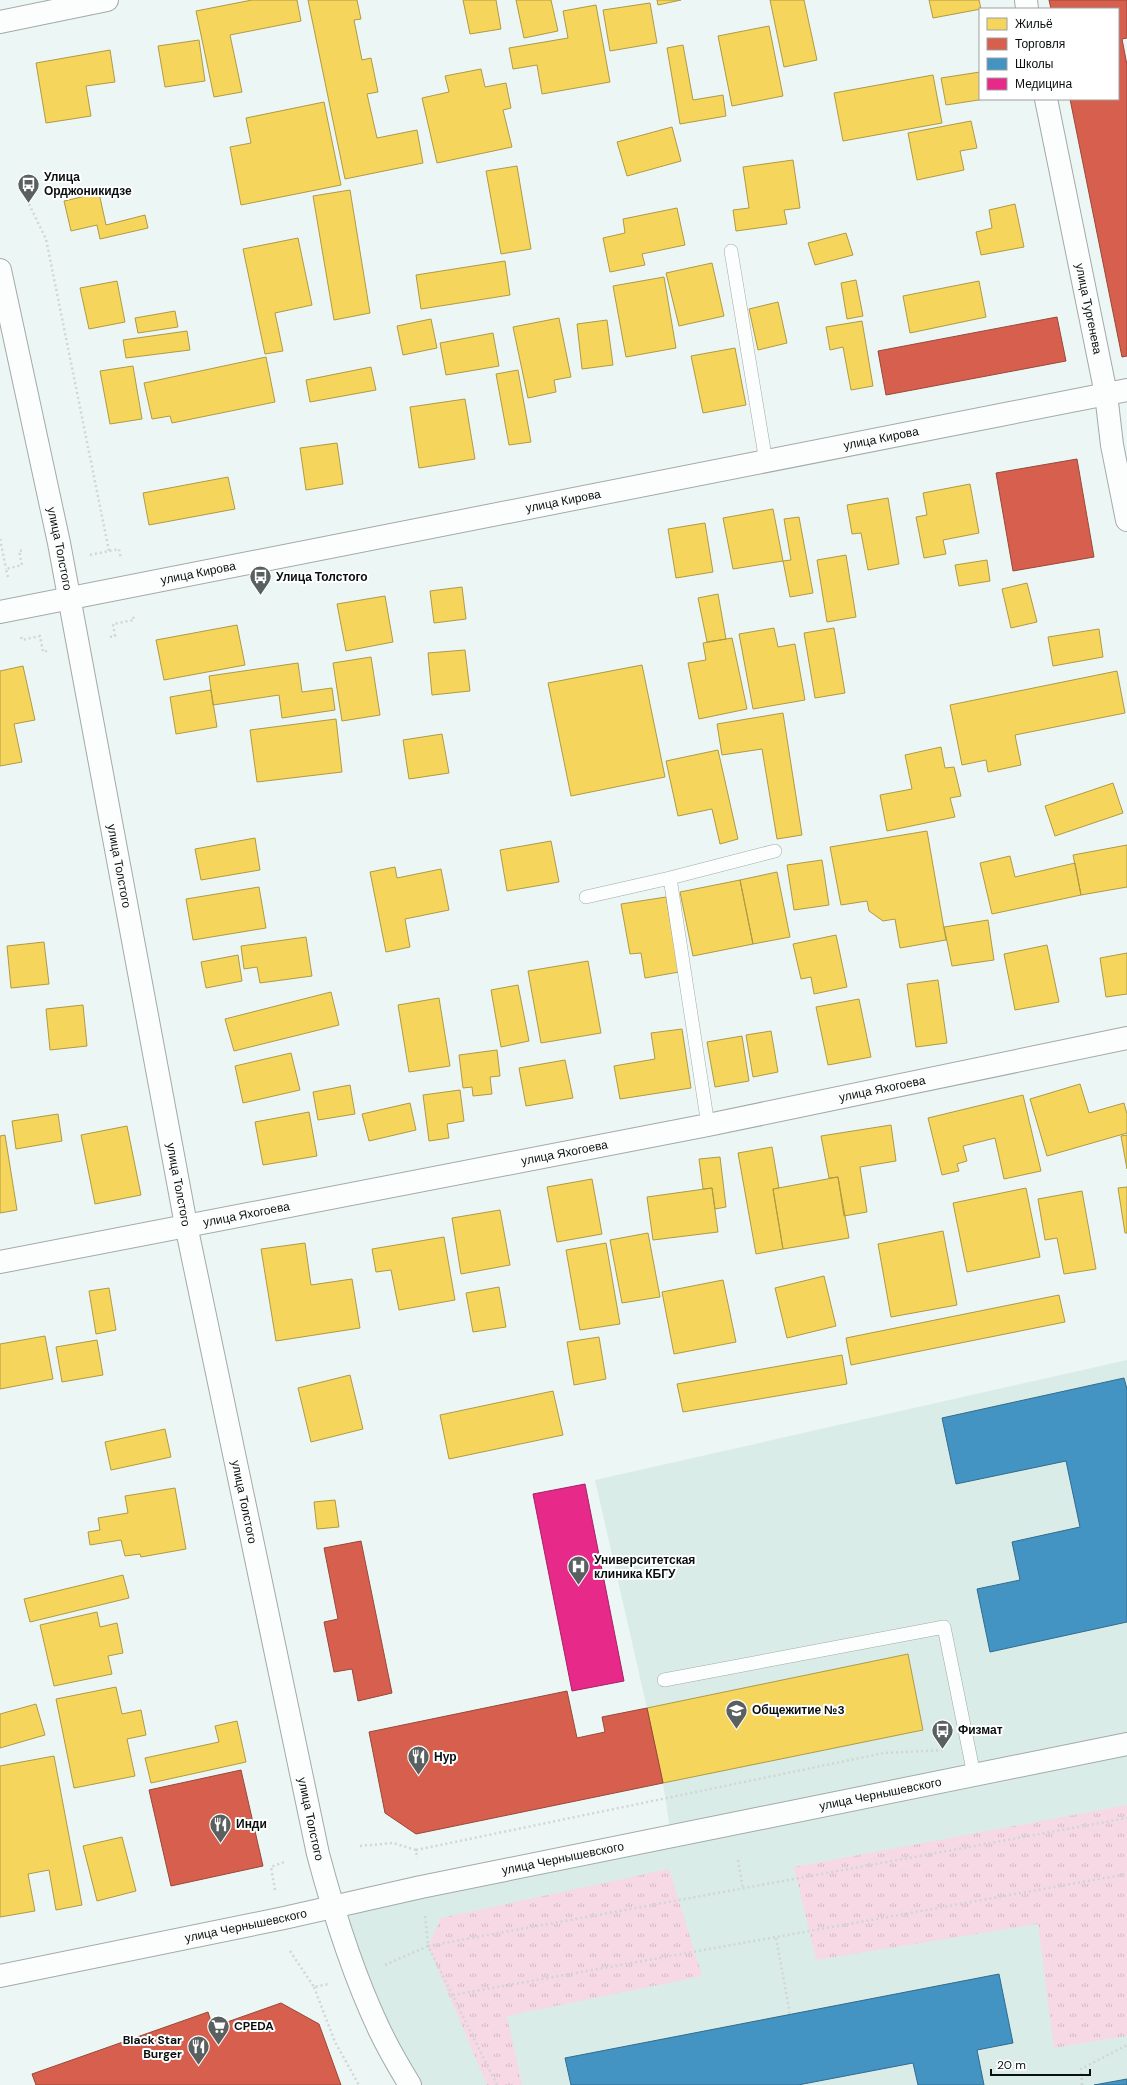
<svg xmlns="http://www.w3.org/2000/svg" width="1127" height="2085" font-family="'DM Sans',sans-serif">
  <defs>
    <pattern id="park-tufts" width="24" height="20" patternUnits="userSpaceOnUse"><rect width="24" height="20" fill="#f6d9e5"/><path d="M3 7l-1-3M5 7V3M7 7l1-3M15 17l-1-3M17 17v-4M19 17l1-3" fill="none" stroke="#d2b9c3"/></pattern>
  </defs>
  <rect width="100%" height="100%" fill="#ecf6f4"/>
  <path fill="#d9ece8" d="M1127,1360v725h-717l-78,-177 339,-72 -8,-53 -16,-75 -52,-228z"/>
  <path fill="url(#park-tufts)" d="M1127,1805v231l-73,12 -16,-124 -222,36 -22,-93z
    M669,1869l33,107 -195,40 15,69h-35l-59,-139 13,-28z"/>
  <path fill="#f6d55c" stroke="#af9a45" d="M252,0h45l4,21 -71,14 12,57 -28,5 -18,-86z
    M308,0h49l4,19 -7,1 8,40 9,-2 7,34 -11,2 10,44 40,-8 6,33 -78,16z
    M463,0h33l5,29 -31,5z
    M516,0h35l7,31 -34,7z
    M657,0h24l-23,5z
    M770,0h34l13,60 -33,7z
    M929,0h50l2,9 -48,9z
    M650,3l7,40 -47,8 -7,-41z
    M596,5l14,77 -68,12 -5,-29 -24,4 -4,-21 59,-10 -5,-27z
    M769,26l14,70 -51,10 -14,-70z
    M199,40l6,41 -40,6 -7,-41z
    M683,45l10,55 30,-5 3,21 -46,8 -13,-76z
    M110,50l5,32 -29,4 5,30 -45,7 -10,-60z
    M481,69l4,18 21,-4 5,25 -8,2 9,37 -75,16 -15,-65 27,-6 -4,-16z
    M980,72v27h5l-39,6 -5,-27z
    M933,75l9,48 -99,18 -9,-48z
    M324,102l17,83 -100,20 -11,-58 21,-4 -5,-25z
    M971,121l6,27 -17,3 4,19 -47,10 -9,-47z
    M672,127l9,34 -54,15 -10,-34z
    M793,160l7,48 -16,2 3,14 -51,7 -3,-21 16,-2 -6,-41z
    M517,166l14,83 -30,5 -15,-83z
    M350,190l20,123 -36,7 -21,-124z
    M99,193l7,32 39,-10 3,13 -48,11 -3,-14 -26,6 -7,-30z
    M1015,204l9,43 -43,8 -5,-23 16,-4 -3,-18z
    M677,208l8,37 -43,9 3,11 -35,7 -7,-34 22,-5 -2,-14z
    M846,233l7,22 -38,10 -7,-22z
    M298,238l14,67 -37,8 8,38 -18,3 -22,-105z
    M505,261l5,34 -89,14 -5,-34z
    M712,263l12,53 -45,10 -13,-53z
    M664,277l12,71 -50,9 -13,-71z
    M856,280l7,36 -16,3 -6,-36z
    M117,281l8,41 -36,7 -9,-41z
    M979,281l7,36 -76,16 -7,-37z
    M778,302l9,41 -29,7 -9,-41z
    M175,311l3,16 -40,6 -3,-15z
    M559,318l12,59 -17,3 2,12 -28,6 -15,-71z
    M431,319l6,29 -34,7 -6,-29z
    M607,320l6,45 -31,4 -5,-45z
    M862,321l11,65 -22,4 -8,-43 -13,3 -4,-23z
    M187,331l3,19 -64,8 -3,-18z
    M493,333l6,33 -53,9 -6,-32z
    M735,348l11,57 -43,8 -12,-57z
    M266,357l9,45 -103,21 -2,-7 -18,3 -8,-36z
    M133,366l9,53 -32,5 -10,-53z
    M371,367l5,23 -66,12 -4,-22z
    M518,370l13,72 -22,3 -13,-71z
    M465,399l10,60 -56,9 -9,-61z
    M337,443l6,41 -37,6 -6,-42z
    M228,477l7,32 -86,16 -6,-32z
    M970,484l9,49 -36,7 3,14 -22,4 -8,-41 11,-2 -4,-22z
    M888,498l11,66 -31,6 -7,-37 -9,1 -5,-29z
    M773,509l10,52 -50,8 -10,-51z
    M799,517l14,76 -23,4 -7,-36 8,-1 -7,-41z
    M705,523l8,49 -37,6 -8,-49z
    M846,555l10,62 -29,5 -10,-62z
    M987,560l3,21 -31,5 -4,-21z
    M1027,583l10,39 -26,6 -9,-39z
    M462,587l4,32 -32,4 -4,-32z
    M718,594l8,45 -19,3 -9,-44z
    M385,596l8,46 -47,9 -9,-47z
    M237,625l8,40 -81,15 -8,-40z
    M774,628l4,19 17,-3 10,56 -52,9 -14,-75z
    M834,628l11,65 -30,5 -11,-65z
    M1099,629l4,28 -50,9 -5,-29z
    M732,638l15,71 -48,10 -11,-56 18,-3 -3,-17z
    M465,650l5,41 -38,4 -4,-42z
    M371,657l9,58 -38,6 -9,-58z
    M298,663l4,29 30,-4 3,22 -53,8 -3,-23 -66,10 -4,-29z
    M642,665l23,112 -94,19 -23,-113z
    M23,666l12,54 -21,4 8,38 -22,4v-95z
    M1117,671l8,42 -110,22 6,30 -33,7 -2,-12 -24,5 -12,-60z
    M211,690l6,37 -41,7 -6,-37z
    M783,713l19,122 -25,4 -15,-90 -40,6 -5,-31z
    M336,719l6,53 -85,10 -7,-52z
    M442,734l7,39 -40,6 -6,-39z
    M941,747l4,21 9,-1 7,29 -11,2 5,19 -68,14 -7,-36 32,-6 -7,-34z
    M718,750l20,89 -18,5 -8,-35 -34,7 -12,-55z
    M1113,783l10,30 -68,23 -10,-30z
    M927,831l19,109 -46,8 -5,-29 -12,2 -14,-10 -2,-10 -26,4 -11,-58z
    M255,838l5,32 -59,10 -6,-31z
    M551,841l8,41 -52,9 -7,-41z
    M1127,845v42l-46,8 -8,-40z
    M1010,856l5,21 60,-14 6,32 -89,19 -12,-51z
    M822,860l7,45 -35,5 -7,-45z
    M395,867l2,11 44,-9 8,41 -44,9 5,28 -24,5 -16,-80z
    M777,872l13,65 -37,7 -13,-64z
    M740,880l13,64 -60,12 -13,-64z
    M259,887l7,41 -73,12 -7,-41z
    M666,897l13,75 -34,6 -4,-25 -11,1 -9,-50z
    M988,920l6,40 -42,6 -8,-39z
    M836,935l11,52 -33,7 -3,-17 -10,2 -8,-35z
    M306,937l6,39 -52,7 -3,-16 -13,2 -3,-23z
    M44,942l5,42 -38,4 -4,-42z
    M1047,945l12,57 -44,8 -11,-56z
    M1127,953v41l-21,3 -6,-39z
    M238,955l4,26 -36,7 -5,-26z
    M588,961l13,72 -60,10 -13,-72z
    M938,980l9,63 -31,4 -9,-63z
    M518,985l11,56 -28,6 -10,-57z
    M331,992l8,33 -105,26 -9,-32z
    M439,998l11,68 -41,6 -11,-67z
    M859,999l12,58 -43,8 -12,-58z
    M83,1005l4,41 -37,4 -4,-41z
    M682,1029l9,59 -71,11 -6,-33 41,-7 -4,-26z
    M771,1031l7,41 -25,5 -7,-42z
    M742,1036l7,45 -34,6 -8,-45z
    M497,1050l3,26 -10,1 2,17 -19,2 -1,-9 -9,1 -4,-33z
    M291,1053l9,37 -57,13 -8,-37z
    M565,1060l8,38 -47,8 -7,-38z
    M1080,1084l9,29 35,-10 3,11v19l-80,23 -17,-57z
    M350,1085l5,29 -37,6 -5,-28z
    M460,1090l4,31 -17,3 2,14 -20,3 -6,-46z
    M1023,1095l18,76 -37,8 -9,-41 -32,8 4,15 -10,3 2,7 -17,4 -14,-57z
    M410,1103l6,27 -47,11 -7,-27z
    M309,1112l8,44 -54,9 -8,-43z
    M58,1114l4,27 -46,8 -4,-28z
    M891,1125l5,36 -36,6 7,45 -23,4 -6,-39 -9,1 -8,-42z
    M127,1126l14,69 -46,9 -14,-69z
    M5,1135l12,75 -17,3v-77z
    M1127,1135v34l-6,-33z
    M772,1147l7,41 -6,1 10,60 -27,5 -18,-101z
    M720,1157l6,50 -11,2 -3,-21 -9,1 -4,-30z
    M838,1177l11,61 -66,11 -10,-60z
    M592,1179l10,55 -45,8 -10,-55z
    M1127,1187v46h-2l-7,-45z
    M712,1188l6,44 -65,8 -6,-43z
    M1026,1188l14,69 -73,15 -14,-69z
    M1082,1191l14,78 -32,5 -7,-36 -12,2 -7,-41z
    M500,1210l10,55 -49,9 -9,-56z
    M943,1231l14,74 -66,12 -13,-73z
    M648,1233l12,64 -38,6 -12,-63z
    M444,1237l11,63 -56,10 -8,-40 -15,2 -4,-23z
    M305,1243l6,42 41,-6 8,49 -84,13 -15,-92z
    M606,1243l14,81 -40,6 -14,-80z
    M824,1276l12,50 -49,12 -12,-50z
    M723,1280l13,62 -62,12 -12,-62z
    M499,1287l7,40 -33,5 -7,-39z
    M109,1288l7,42 -20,4 -7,-43z
    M1059,1295l6,27 -214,43 -5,-27z
    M45,1336l8,43 -53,10v-45z
    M599,1337l7,42 -32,6 -7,-43z
    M97,1340l6,35 -41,7 -6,-35z
    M842,1355l5,29 -164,28 -6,-28z
    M350,1375l13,54 -52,13 -13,-54z
    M553,1391l10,44 -114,24 -9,-44z
    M165,1429l6,28 -60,13 -6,-28z
    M175,1488l11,61 -45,8 -1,-3 -15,2 -4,-16 -31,5 -2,-13 12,-2 -2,-12 30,-5 -3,-17z
    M335,1500l4,27 -22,2 -3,-27z
    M123,1575l6,23 -99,24 -6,-23z
    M97,1612l3,15 17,-4 6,30 -15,3 4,18 -58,12 -14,-61z
    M908,1654l15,76 -260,53 -16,-75z
    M116,1687l6,27 19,-4 5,25 -19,4 8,37 -61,12 -18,-89z
    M36,1704l9,31 -45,13v-34z
    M237,1721l9,41 -95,21 -6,-25 74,-16 -4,-16z
    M54,1756l28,149 -26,5 -7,-40 -21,4 7,37 -35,6v-151z
    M122,1837l14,54 -39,10 -14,-55z"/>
  <path fill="#d6604d" stroke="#99483a" d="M1049,0h78v38l-5,1 5,26v291l-5,1 -52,-258h48v-90h-67z
    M1057,317l9,44 -180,34 -8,-44z
    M1077,459l17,98 -81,14 -17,-98z
    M361,1541l31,152 -34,8 -6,-32 -18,3 -10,-50 14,-3 -14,-71z
    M567,1691l10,47 28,-6 -3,-15 45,-9 16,75 -247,51 -31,-21 -16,-81z
    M241,1770l22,96 -92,20 -22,-96z
    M281,2003l38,21 22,61h-305l-4,-11 176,-62 5,15z"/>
  <path fill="#4393c3" stroke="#326c8d" d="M1124,1378l3,11v233l-137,30 -13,-63 43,-9 -8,-38 68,-15 -14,-66 -110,23 -14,-66z
    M999,1974l14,69 -36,7 7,35h-66l-5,-22 -115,22h-227l-6,-27z
    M1127,2079v6h-33z"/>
  <path fill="#e7298a" stroke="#a52265" d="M585,1484l39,197 -52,10 -39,-197z"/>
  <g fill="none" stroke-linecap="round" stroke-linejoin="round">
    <defs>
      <path id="service" d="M731,251l35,211
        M670,878l105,-27
        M586,897l84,-19 38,247
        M664,1680l280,-53 30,148"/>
      <g id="minor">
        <path d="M1026,0l1,9"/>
        <path d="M0,22l107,-22"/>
        <path id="s1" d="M1046,99l60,295 6,51 15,75"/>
        <path id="s2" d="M0,1262l708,-137 419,-87"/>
      </g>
      <g id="tertiary">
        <path id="s3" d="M0,270l59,273 127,682 132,629c16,60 35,120 61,175 9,19 20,38 31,56"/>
        <path id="s4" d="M0,1976l284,-58 137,-31 706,-143"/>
      </g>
      <g id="secondary">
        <path id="s5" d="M0,612l1127,-222"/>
      </g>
    </defs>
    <use href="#service" stroke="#a2aaa8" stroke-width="14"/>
    <use href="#minor" stroke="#a2aaa8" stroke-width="24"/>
    <use href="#tertiary" stroke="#a2aaa8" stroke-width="24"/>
    <use href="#secondary" stroke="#a2aaa8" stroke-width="24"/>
    <path stroke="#d2d5d5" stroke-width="2.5" stroke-dasharray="2 3" stroke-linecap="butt" d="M29,204l17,35 63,312
      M0,539l6,30
      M90,555l29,-6 2,10
      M8,577l-2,-8 16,-4 -3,-14 6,-1
      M21,637l1,3 18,-4 3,16 7,-2
      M110,637l5,-1 -2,-12 21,-4 -1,-4
      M360,1846l33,-3 23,7 1,8
      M416,1850l468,-97 60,-3
      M738,1860l5,29
      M275,1890l-4,-23 13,-5
      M776,1938l14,76
      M290,1951l24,36 15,-3
      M385,1965l43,-19 -3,-32
      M314,1987l21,55 24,43
      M453,1995l674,-121
      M497,2085l-69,-139 699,-128
      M1082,2085l-1,-16 46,-24"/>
    <use href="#service" stroke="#fcfefd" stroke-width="13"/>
    <use href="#minor" stroke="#fcfefd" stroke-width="22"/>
    <use href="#tertiary" stroke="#fcfefd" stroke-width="22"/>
    <use href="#secondary" stroke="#fcfefd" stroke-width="22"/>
  </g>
  <defs>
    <symbol id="bus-pin" viewBox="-11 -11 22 30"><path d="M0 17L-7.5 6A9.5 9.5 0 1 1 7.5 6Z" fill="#59605f" stroke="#fff"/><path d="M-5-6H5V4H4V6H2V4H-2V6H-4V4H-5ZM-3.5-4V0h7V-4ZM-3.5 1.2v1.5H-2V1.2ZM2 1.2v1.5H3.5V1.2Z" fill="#fff"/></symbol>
    <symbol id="hospital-pin" viewBox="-11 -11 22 30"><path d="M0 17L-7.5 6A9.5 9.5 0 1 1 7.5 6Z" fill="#59605f" stroke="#fff"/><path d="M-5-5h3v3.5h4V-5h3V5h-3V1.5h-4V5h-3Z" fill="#fff"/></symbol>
    <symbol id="university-pin" viewBox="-11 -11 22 30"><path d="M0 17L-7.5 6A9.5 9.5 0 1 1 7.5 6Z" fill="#59605f" stroke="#fff"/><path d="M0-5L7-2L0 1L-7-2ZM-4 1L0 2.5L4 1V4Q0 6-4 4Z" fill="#fff"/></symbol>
    <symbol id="restaurant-pin" viewBox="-11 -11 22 30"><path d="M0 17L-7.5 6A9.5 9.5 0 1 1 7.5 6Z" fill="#59605f" stroke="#fff"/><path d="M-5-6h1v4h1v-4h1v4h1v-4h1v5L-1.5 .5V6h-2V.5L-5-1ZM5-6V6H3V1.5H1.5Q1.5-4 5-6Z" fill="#fff"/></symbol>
    <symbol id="supermarket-pin" viewBox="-11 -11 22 30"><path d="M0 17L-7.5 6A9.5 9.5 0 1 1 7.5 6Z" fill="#59605f" stroke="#fff"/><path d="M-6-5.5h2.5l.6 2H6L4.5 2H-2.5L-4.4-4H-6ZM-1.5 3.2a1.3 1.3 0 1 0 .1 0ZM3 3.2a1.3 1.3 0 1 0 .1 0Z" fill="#fff"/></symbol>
  </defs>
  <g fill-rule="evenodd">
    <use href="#bus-pin" x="16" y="172" width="25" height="34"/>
    <use href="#bus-pin" x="248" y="564" width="25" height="34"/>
    <use href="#hospital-pin" x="566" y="1554" width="25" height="34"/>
    <use href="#university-pin" x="724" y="1698" width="25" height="34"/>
    <use href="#bus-pin" x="930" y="1718" width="25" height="34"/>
    <use href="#restaurant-pin" x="406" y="1744" width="25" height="34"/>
    <use href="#restaurant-pin" x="208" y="1812" width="25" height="34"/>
    <use href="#supermarket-pin" x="206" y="2014" width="25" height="34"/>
    <use href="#restaurant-pin" x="186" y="2034" width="25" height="34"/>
  </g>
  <g text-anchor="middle" stroke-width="4" stroke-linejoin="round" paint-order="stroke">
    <g font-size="12" font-weight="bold" fill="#0a100f" stroke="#fff" text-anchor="start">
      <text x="44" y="181">Улица<tspan x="44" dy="14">Орджоникидзе</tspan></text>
      <text x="276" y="581">Улица Толстого</text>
      <text x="594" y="1564">Университетская<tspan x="594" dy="14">клиника КБГУ</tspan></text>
      <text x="752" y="1714">Общежитие №3</text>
      <text x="958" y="1734">Физмат</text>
      <text x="434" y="1761">Нур</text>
      <text x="236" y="1828">Инди</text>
      <text x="234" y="2030">CPEDA</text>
      <text x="182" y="2044" text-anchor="end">Black Star<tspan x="182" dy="14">Burger</tspan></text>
    </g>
    <g font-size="12" fill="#0a100f" stroke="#fff">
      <text dy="4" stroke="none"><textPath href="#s1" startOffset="214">улица Тургенева</textPath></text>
      <text dy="4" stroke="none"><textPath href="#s5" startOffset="898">улица Кирова</textPath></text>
      <text dy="4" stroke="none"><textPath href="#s5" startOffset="574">улица Кирова</textPath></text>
      <text dy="4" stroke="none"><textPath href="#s3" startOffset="285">улица Толстого</textPath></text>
      <text dy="4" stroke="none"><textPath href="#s5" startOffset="202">улица Кирова</textPath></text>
      <text dy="4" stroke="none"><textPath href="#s3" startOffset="608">улица Толстого</textPath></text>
      <text dy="4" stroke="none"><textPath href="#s2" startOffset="899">улица Яхогоева</textPath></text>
      <text dy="4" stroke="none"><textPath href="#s2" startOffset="575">улица Яхогоева</textPath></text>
      <text dy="4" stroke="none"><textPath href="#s3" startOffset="932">улица Толстого</textPath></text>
      <text dy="4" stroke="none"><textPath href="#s2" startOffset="251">улица Яхогоева</textPath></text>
      <text dy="4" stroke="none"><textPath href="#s3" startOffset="1256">улица Толстого</textPath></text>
      <text dy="4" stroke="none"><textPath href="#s4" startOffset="899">улица Чернышевского</textPath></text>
      <text dy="4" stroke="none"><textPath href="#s3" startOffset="1580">улица Толстого</textPath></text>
      <text dy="4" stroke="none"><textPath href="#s4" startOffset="575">улица Чернышевского</textPath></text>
      <text dy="4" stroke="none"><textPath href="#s4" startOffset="251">улица Чернышевского</textPath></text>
    </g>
  </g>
  <rect x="979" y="8" width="140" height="92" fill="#ffffff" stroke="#9d9f9f"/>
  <rect x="987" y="18" width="20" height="12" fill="#f6d55c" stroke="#9d9f9f"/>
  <text x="1015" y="28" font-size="12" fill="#0a100f">Жильё</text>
  <rect x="987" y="38" width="20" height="12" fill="#d6604d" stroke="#9d9f9f"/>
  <text x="1015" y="48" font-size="12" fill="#0a100f">Торговля</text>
  <rect x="987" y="58" width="20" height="12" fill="#4393c3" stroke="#9d9f9f"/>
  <text x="1015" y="68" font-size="12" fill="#0a100f">Школы</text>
  <rect x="987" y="78" width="20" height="12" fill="#e7298a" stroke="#9d9f9f"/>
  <text x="1015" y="88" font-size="12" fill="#0a100f">Медицина</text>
  <path d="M991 2069v6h99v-6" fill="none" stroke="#0a100f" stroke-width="2"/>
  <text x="997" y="2069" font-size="12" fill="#0a100f" stroke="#ffffff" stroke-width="3" paint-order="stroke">20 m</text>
</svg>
